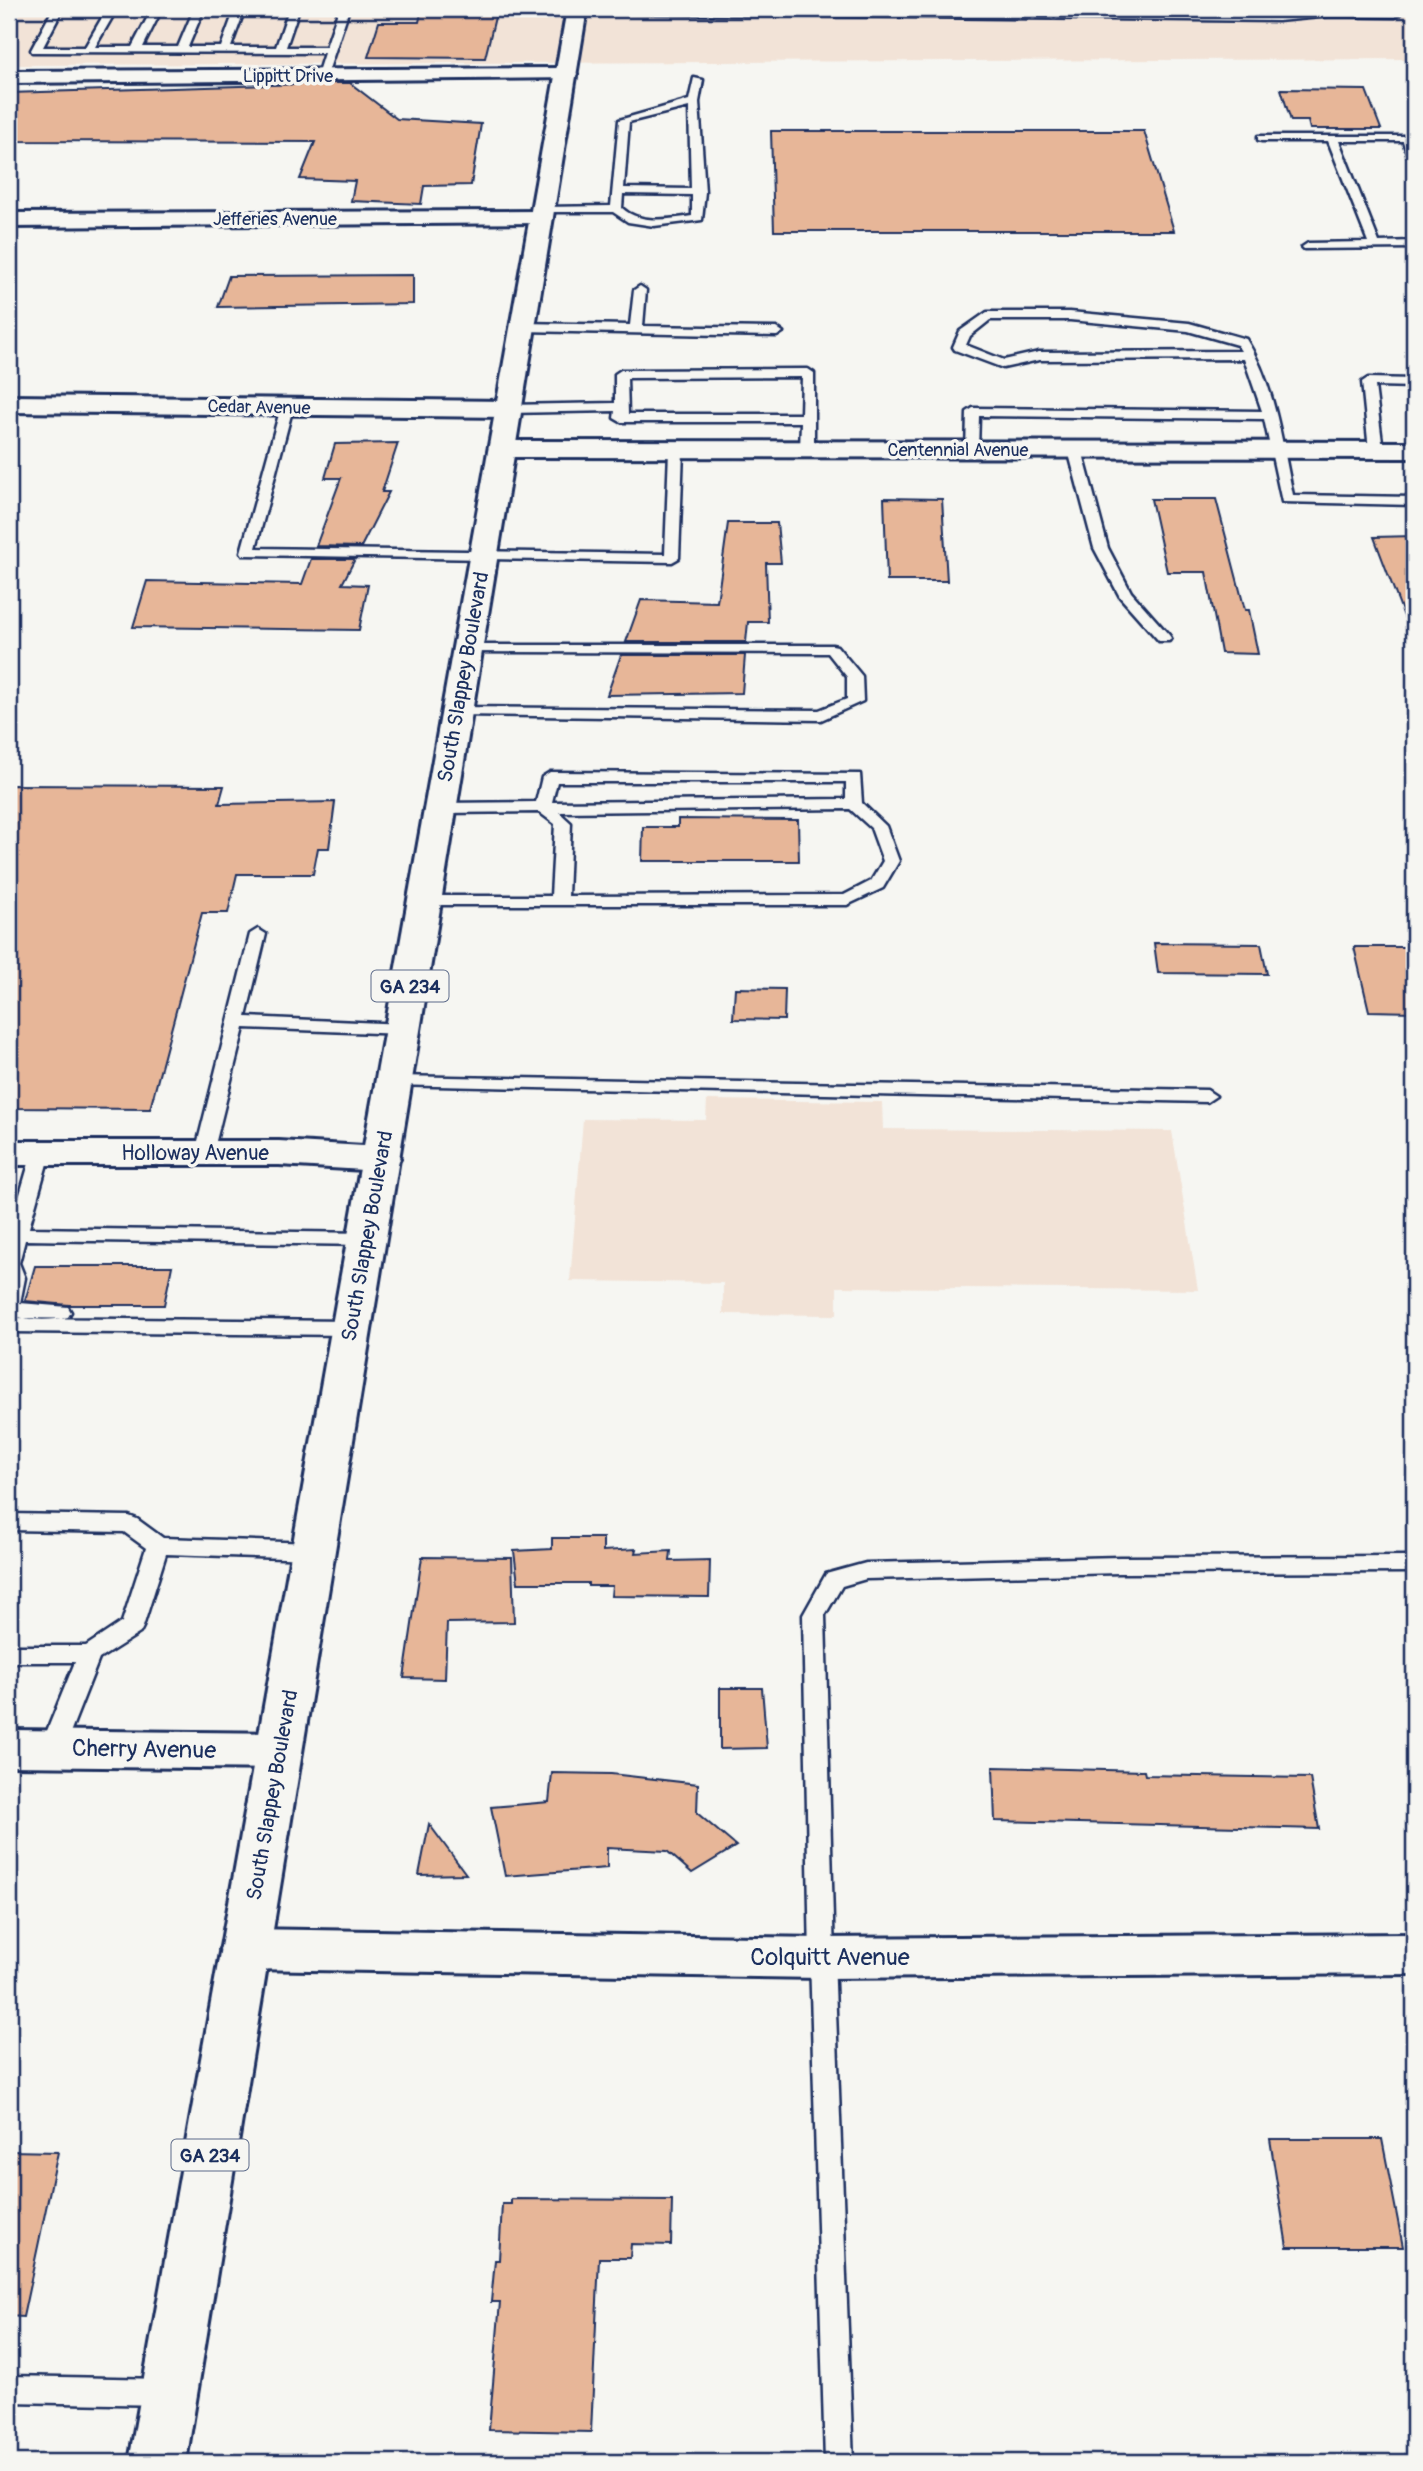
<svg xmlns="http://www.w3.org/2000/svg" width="1423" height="2471" font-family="Pangolin,sans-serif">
  <rect width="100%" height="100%" fill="#f6f6f2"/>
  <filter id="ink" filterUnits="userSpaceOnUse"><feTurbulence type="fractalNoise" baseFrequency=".0143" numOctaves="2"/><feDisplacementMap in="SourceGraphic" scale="14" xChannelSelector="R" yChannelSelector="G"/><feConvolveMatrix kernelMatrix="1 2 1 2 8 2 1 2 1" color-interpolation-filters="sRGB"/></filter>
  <g filter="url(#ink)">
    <path fill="#f2e3d7" d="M9,9h1405v50l-1405,6z
      M707,1100l175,2 1,27 289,2 26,159 -361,-3v28l-114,-1v-31l-153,-2 13,-162 123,1z"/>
    <path fill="#e7b698" stroke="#1b2f5e" stroke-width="2" d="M422,9h75l-12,49 -117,-1 11,-35h40z
      M336,83h14l47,36 84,5 -10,61 -47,1 -3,18 -70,-3 4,-20 -55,-2 15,-37 -306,-1v-48z
      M1281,89l85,1 15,39h-71l-2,-8h-17z
      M771,131h373l30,100h-400z
      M413,275v29l-195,3 11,-31z
      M398,443l-16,49h7l-28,55 -45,-1 25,-68h-16l10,-34z
      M884,498l58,1 5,82h-60z
      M1151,499h65l29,111h4l9,44 -37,-1 -15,-81h-39z
      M728,523h49l4,40h-15l2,59h-20l-2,20h-120l15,-42 76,2z
      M1414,536v99h-3l-37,-98z
      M311,559h44l-13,25 26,1 -9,45 -226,-3 14,-46 155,3z
      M621,655h124l-3,38 -135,2z
      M9,785l215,1 -5,18 116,-2 -6,46h-11l-5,26h-76l-9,39h-26l-52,196 -141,-1z
      M678,819l120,1 1,41h-157l1,-34h35z
      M1154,943l107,1 6,30 -109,-1z
      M1354,947h60v65l-45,-1z
      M735,988l50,1 -1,31 -51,-1z
      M35,1266h137l-8,39h-95l-44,-4z
      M552,1538h51v13l33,-2 -1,4 36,-2 -1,10 40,-1 -1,37 -98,-1 1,-10h-24v-3h-70l-4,-32 38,-2z
      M422,1557l90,1 2,64 -67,1 -2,56 -41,-1z
      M720,1688h42l5,60 -47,1z
      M993,1767l151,4 1,4 165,3 9,51 -324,-8z
      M552,1773l59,1 87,10 -1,29 39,33 -44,27 -25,-22 -60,-3v20l-102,8 -14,-69 58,-5z
      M429,1824l37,50 -47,1z
      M1270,2139h112l21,108h-116z
      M9,2151l49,1 -35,165 -14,-1z
      M511,2199l161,1 -1,45 -40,-1 -1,14h-31l-8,174 -102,-2 11,-128h-9l4,-42h4l3,-56h9z"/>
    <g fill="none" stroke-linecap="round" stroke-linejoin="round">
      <defs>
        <path id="service" d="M53,9h10l-20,38h42l22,-38h10l-22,38h37l20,-38h10l-19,38h35l16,-38h10l-16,38h33l14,-38h10l-14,38h45l13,-38h10l-13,38h40l13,-38h10l-22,66 -5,3 -5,-3 7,-22 -292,-1 -1,-2z
          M572,9l706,6 53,-5 67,-1 2,5 -5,3 -64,-1 -53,5 -702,-8z
          M694,78l9,2 -4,22 6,90 -3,28 -48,6 -26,-4 -15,-10h-75l-2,-2 6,-3 69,-1 8,-86 70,-20zM689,107l2,82 -67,-1 5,-66zM623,194l69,1v21c-22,3 -52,9 -70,-8z
          M1258,136h153l3,7v16l-6,-3 -5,-15h-64l40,101 35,-1v7l-110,1 -2,-2 6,-4 60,-1 -40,-101h-66l-4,-1z
          M640,286l6,4 -3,36 134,2 6,4 -6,4 -255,-5 -6,-4 6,-4 108,2 4,-35z
          M987,312h83l119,11 57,16c29,46 36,104 47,156l121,2v8l-132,-3 -18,-83 -285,-3 -1,34 -7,4 -5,-1 1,-41 6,-4 289,3 -18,-52 -205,1 -36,8 -48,-18 -2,-3 7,-16zM990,320h80l118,11 49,14 4,6 -202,1 -35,8 -38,-15 4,-9z
          M808,369l6,4v77l-7,4 -7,-4 1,-28h-180l-7,-4 1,-7 -107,2 -6,-4 6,-4 107,-2v-29l6,-4zM802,377l-1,37h-173l-1,-36z
          M1368,378l46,1v8l-39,-1 8,64 -7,4 -7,-4 -7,-68z
          M287,403l6,4 -37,141 409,6 4,-103 7,-4 7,4 -4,107 -7,4 -429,-7 -2,-3 40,-145z
          M1075,446l7,4 26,98 23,44 38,43 2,3 -2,3h-10l-39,-44 -26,-49 -26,-98z
          M468,645h364l5,1 25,30 1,25 -42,19 -364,-5 -5,-2 -3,-3 3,-3 367,3 28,-11v-22l-19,-24 -365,-1 -2,-3 2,-3z
          M550,772l310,2 2,29 24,23 13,35 -16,27 -36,17h-429l-2,-4 2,-4 6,-1h127l4,-72 -16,-12 -99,1 -8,-5 8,-5 96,-1 6,-25zM557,782h289v17l-294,3zM850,809l21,19 12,33 -12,20 -27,14 -276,1 3,-73 -12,-11z
          M258,929l8,5 -20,83 157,7 9,5 -9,5 -159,-6 -31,125 -9,6 -9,-6 55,-219z
          M394,1076l813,14 9,6 -9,6 -819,-17 -3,-4z
          M41,1147l9,6 -21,75 338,5 7,2 3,4 -3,4 -7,2 -342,-5 -6,23 6,15 -5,25 48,4 3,5 -3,5c-16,4 -44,4 -59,-3v-82l23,-79z
          M9,1318l343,3 7,2 3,5 -3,5 -7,2 -343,-3z
          M9,1514l120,2 8,3 26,19 150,5 8,2 3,6 -3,6 -8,2 -147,-5 -23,73 -3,6 -41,26 -35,89 -4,6 -8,3 -8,-3 -4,-6 35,-86h-66v-16h77l36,-24 24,-74 -22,-16 -115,-2z
          M1414,1556v16l-294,1 -254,6 -24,7 -17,29 9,343 19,504h-28l-15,-504 -7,-343 23,-41 40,-11 254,-6z
          M9,2376l156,3 10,4 4,9 -4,9 -10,4 -156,-3z"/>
        <path id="minor" d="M541,211l8,2 4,5 -4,5 -540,4v-14z
          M9,396l499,5 9,2 4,6 -4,6 -9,2 -499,-5z
          M502,441l912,1v16l-912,-1 -9,-2 -4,-6 4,-6z
          M9,1141h270l102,6 13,4 6,8 -6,8 -13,4 -102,-6h-270z
          M9,1730l270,3 16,5 7,13 -7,13 -16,5 -270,-3z
          M245,1929l577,9 592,-4v40l-592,4 -577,-9 -17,-6 -8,-14 8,-14z"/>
        <path id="tertiary" d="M567,68l7,2 3,4 -3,4 -565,5v-12z"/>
        <path id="primary" d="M567,9h20l-401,2453h-57z"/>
      </defs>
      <use href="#service" stroke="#1b2f5e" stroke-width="5"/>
      <use href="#minor" stroke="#1b2f5e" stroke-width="6"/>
      <use href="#tertiary" stroke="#1b2f5e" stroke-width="6"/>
      <use href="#primary" stroke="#1b2f5e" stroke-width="6"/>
      <use href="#service" fill="#f6f6f2" fill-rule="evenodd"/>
      <use href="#minor" fill="#f6f6f2" fill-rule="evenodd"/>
      <use href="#tertiary" fill="#f6f6f2" fill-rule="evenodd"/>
      <use href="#primary" fill="#f6f6f2" fill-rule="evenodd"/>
    </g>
  </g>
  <g text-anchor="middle" stroke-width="7" stroke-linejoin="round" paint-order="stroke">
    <g font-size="18" fill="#1b2f5e" stroke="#f6f6f2">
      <text x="288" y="82">Lippitt Drive</text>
      <text x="275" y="225">Jefferies Avenue</text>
      <text transform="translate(259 407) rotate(1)" y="6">Cedar Avenue</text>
      <text x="958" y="456">Centennial Avenue</text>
    </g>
    <g fill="#f6f6f2" stroke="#5d6b8a" stroke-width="2">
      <rect x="371.5" y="970.5" width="77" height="31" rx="5"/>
      <rect x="171.5" y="2139.5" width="77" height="31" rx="5"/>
    </g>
    <g font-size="19" font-weight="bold" fill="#1b2f5e">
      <text x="410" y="993">GA 234</text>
      <text x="210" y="2162">GA 234</text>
    </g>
    <g font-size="21" fill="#1b2f5e" stroke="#f6f6f2">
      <text transform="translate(463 677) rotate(-80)" y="7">South Slappey Boulevard</text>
      <text x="195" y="1160">Holloway Avenue</text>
      <text transform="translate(367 1236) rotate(-80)" y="7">South Slappey Boulevard</text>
      <text transform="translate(272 1795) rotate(-80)" y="7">South Slappey Boulevard</text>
    </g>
    <g font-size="24" fill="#1b2f5e" stroke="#f6f6f2">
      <text transform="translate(144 1749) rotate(1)" y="8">Cherry Avenue</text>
      <text x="830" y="1965">Colquitt Avenue</text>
    </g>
  </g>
  <rect width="1423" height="2471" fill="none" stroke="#f6f6f2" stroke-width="35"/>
  <rect x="18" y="18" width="1388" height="2436" fill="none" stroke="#1b2f5e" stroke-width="2.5" filter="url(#ink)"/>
</svg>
